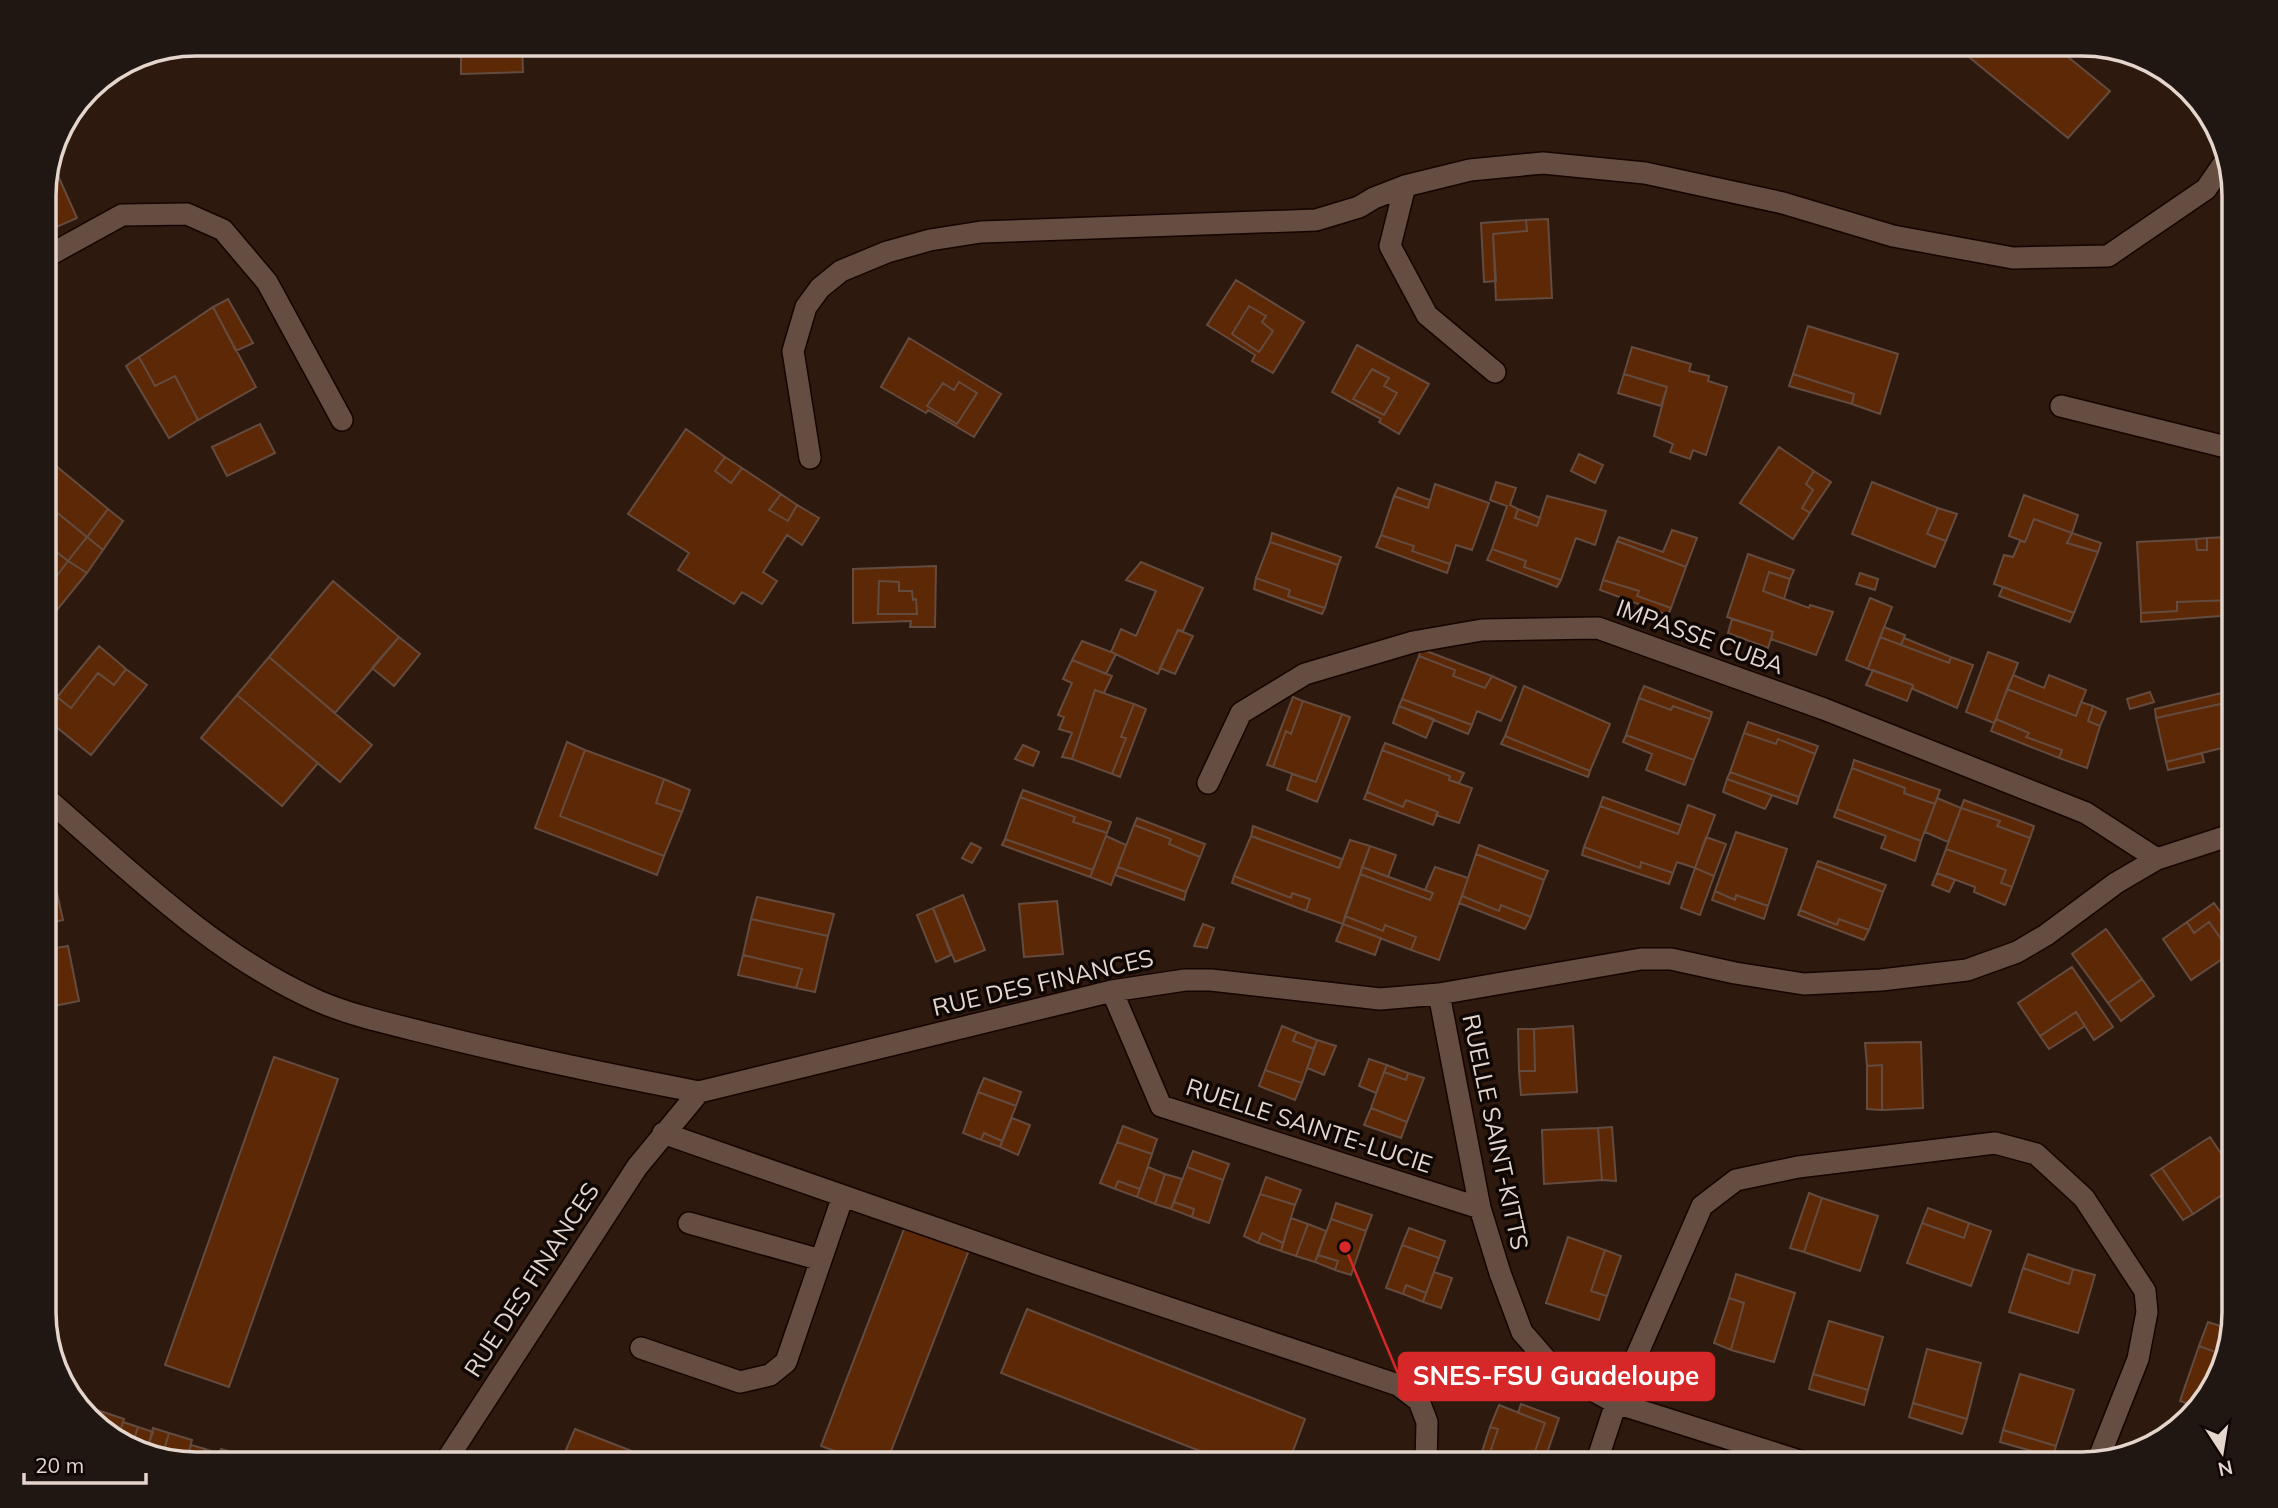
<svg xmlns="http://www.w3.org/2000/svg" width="2278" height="1508" font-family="Mulish,sans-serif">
  <rect width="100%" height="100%" fill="#2e190e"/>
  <path fill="#5c2805" stroke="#644b3f" stroke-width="2" fill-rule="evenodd" d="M461,44h61l1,28 -62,2z
    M1953,44h99l58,47 -42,47z
    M51,160l26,58 -23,10 -8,-20 -2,1v-23z
    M46,208l8,20 -10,5v-24z
    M1548,219l4,79 -56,2 -3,-66 34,-3 -1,-11z
    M1526,220l1,11 -34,3 3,47 -12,1 -3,-59z
    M1236,280l68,42 -31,51 -21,-12 3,-6 -48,-30zM1249,306l17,10 -4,6 11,9 -14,21 -27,-18z
    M228,299l25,44 -17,8 -23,-44z
    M1249,306l17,10 -4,6 11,9 -14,21 -27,-18z
    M213,307l43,80 -58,33 -23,-44 -20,10 -16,-29z
    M1808,326l90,28 -18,60 -28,-10 2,-10 -61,-20z
    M909,338l92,56 -27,43 -46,-27 -2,3 -45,-26zM959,382l18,11 -20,31 -30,-18 16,-23 11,7z
    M1357,345l72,39 -30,50 -20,-12 2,-3 -49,-27zM1372,369l17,9 -5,8 13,7 -13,22 -31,-16z
    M1632,347l59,17 -2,7 20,5 -1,5 19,6 -21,68 -13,-5 -3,9 -20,-7 3,-8 -19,-8 13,-49 -43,-13z
    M139,357l16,29 20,-10 23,44 -29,18 -43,-72z
    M1372,369l17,9 -5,8 13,7 -13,22 -31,-16z
    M1624,374l43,13 -6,19 -43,-13z
    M1793,374l61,20 -2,10 -63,-18z
    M959,382l18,11 -20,31 -30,-18 16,-23 11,7z
    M260,424l15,29 -48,23 -15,-29z
    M686,429l39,28 -10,14 16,12 11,-15 39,26 -12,16 19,11 9,-16 22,13 -17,27 -15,-10 -24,37 14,9 -15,23 -20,-12 -8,12 -56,-34 11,-17 -61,-39z
    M1779,447l35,24 -8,13 7,6 -11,18 8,5 -17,26 -53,-36z
    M1579,454l24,11 -8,18 -24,-12z
    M44,456l64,53 -21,28 -43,-35z
    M725,457l17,11 -11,15 -16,-12z
    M1814,471l17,11 -21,31 -8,-5 11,-18 -7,-6z
    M1496,482l20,6 -6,17 8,4 -3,9 22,8 10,-30 59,15 -11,34 -19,-7 -15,42 -37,-13 2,-6 -34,-12 15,-43 -17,-6z
    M1872,482l66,26 -11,26 19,7 -11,26 -83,-33z
    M1435,484l54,19 -17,47 -16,-5 -6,19 -38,-13 2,-5 -33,-11 13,-39 34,12z
    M1398,488l32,12 -2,8 -34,-12z
    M781,494l16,11 -9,16 -19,-11z
    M2024,495l54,20 -6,18 -38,-14 -9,23 -16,-6z
    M44,502l43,35 -19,24 -24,-19z
    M1938,508l19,6 -11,27 -19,-7z
    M108,509l15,12 -20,29 -16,-13z
    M1518,509l22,9 -3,8 -22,-8z
    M2034,519l38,14 -5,10 31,9 -24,61 -80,-29 10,-29 9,2 7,-16 5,1z
    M1672,530l25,8 -11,29 -69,-26 2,-4 44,15z
    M1272,533l69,24 -3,8 -68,-23z
    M2072,533l29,10 -3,9 -31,-9z
    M1381,535l33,11 -2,5 38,13 -3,9 -71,-26z
    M87,537l16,13 -16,23 -19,-12z
    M2228,537l4,63 -55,2v9l-36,2 -4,-71 59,-3 1,11h10v-12z
    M2207,538v12h-10l-1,-11z
    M1617,541l69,26 -15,41 -34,-12 2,-5 -36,-11z
    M44,542l24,19 -24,32z
    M1270,542l68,23 -13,43 -37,-12 2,-6 -34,-12z
    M1492,549l34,12 -2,6 37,13 -4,7 -70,-27z
    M1748,554l46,16 -4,9 -21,-7 -6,19 46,17 1,-3 23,7 -17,43 -45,-16 2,-7 -46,-15z
    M68,561l19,12 -43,53v-33z
    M1141,562l62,26 -20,43 -5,-1 -20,44 -47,-22 10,-23 15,7 20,-45 -30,-11z
    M936,566l-1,61h-25l1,-6 -58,2v-54zM879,581l20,1v9h13l1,9 3,-1 1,15h-39z
    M1769,572l21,7 -6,20 -21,-8z
    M1860,573l18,6 -3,11 -19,-6z
    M1256,578l34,12 -2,6 37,12 -3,6 -68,-25z
    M1603,580l36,11 -2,5 34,12 -3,7 -68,-25z
    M333,581l66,56 -64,76 -66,-56z
    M879,581l20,1v9h13l1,9 3,-1 1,15h-39z
    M2003,587l71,26 -4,9 -71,-26z
    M1870,598l22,9 -24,62 -22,-9z
    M2232,600l1,15 -92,7v-9l36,-2v-9z
    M1732,619l41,13 -5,16 -40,-15z
    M1884,627l21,8 -4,10 -21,-8z
    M1178,630l15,6 -18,38 -15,-6z
    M399,637l21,17 -26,32 -22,-18z
    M1880,637l69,26 2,-6 22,8 -16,43 -44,-19v-4l-45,-16z
    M1904,638l47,19 -2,6 -48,-18z
    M1082,641l34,13 -10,20 -34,-14z
    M99,646l27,23 -12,16 -16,-12 -27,35 -14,-11z
    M1421,649l71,27 -7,12 -32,-12 2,-6 -36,-14z
    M1988,652l30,11 -24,60 -28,-11z
    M1419,656l36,14 -2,6 32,12 7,-12 24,11 -15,34 -24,-10 -5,14 -70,-26z
    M269,657l103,88 -32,37 -103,-87z
    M1072,660l40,16 -8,17 -9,-3 -23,69 -10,-2 10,-24 -13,-4 5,-12 -6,-2 14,-32 -9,-4z
    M126,669l21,16 -56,70 -47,-38v-5l13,-15 14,11 27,-35 16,12z
    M1873,670l40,15 -6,16 -41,-16z
    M2013,675l31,13 5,-13 37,15 -10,26 -69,-27z
    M1524,686l86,38 -20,47 -85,-35z
    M1644,686l68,26 -2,7 -37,-13 -2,4 -32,-12z
    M2007,689l69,27 5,-14 12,4 -5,15 12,5 -13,42 -28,-10 3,-8 -36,-13 3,-4 -33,-14z
    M1095,690l39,14 -13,33 5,1 -14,36 -40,-15z
    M2234,690v11l-78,17 -1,-9z
    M2150,692l4,10 -24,7 -3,-10z
    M237,695l81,68 -36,43 -81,-68z
    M1293,697l10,4 -12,33 -5,-3 -13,36 -6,-2z
    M1639,698l32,12 2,-4 37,13 -16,41 -68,-25z
    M1402,699l70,26 -4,9 -69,-28z
    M1303,701l39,13 -26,68 -43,-15 13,-36 5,3z
    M2234,701v44l-68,17 -10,-44z
    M1134,704l12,5 -26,68 -8,-3 14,-36 -5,-1z
    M1399,706l35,13 -8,19 -33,-15z
    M2093,706l13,6 -6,14 -12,-5z
    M1342,714l8,3 -33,85 -30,-12 5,-16 24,8z
    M1996,719l33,14 -3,4 36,13 -3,8 -68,-27z
    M1748,722l70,24 -3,8 -37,-15 -2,5 -32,-11z
    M1744,733l32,11 2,-5 37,15 -16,43 -69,-25z
    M1626,735l68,25 -9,25 -39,-15 6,-16 -29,-12z
    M1505,736l85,35 -2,6 -87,-33z
    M567,742l18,8 -25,66 104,40 -7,19 -122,-47z
    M1385,743l79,30 -5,10 -10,-3 1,-4 -68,-26z
    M1023,745l16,7 -6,14 -18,-7z
    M585,750l79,29 -8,24 26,9 -18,44 -104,-40z
    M1382,750l68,26 -1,4 23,8 -13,35 -23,-8 2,-3 -32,-12 -3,7 -36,-15z
    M2202,753l2,9 -36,8 -2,-8z
    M1854,760l86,30 -5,14 -31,-11 1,-5 -53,-20z
    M1852,768l53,20 -1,5 31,11 -14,37 -84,-32z
    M1730,772l69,25 -2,7 -70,-25z
    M664,779l26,11 -8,22 -26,-9z
    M1727,779l45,16 -7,14 -42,-17z
    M1023,790l88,32 -4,11 -34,-11 2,-5 -55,-20z
    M1367,792l36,15 3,-7 32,12 -5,13 -69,-26z
    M1020,797l55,20 -2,5 34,11 -14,37 -88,-31z
    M1603,797l78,28 -3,9 -78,-28z
    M1937,798l24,10 -13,34 -23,-10z
    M1964,800l70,26 -4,12 -33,-12 3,-5 -39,-13z
    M1688,805l27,10 -20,53 -18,-6 -4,11 -32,-11 -1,6 -56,-21 16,-41 78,28z
    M1961,808l39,13 -3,5 33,12 -18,49 -11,-4 5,-13 -60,-21z
    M1837,809l84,32 -6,20 -34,-13 5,-12 -52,-19z
    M1137,818l68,26 -5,13 -31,-13 2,-5 -37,-14z
    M1134,825l37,14 -2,5 31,13 -14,35 -68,-25z
    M1253,826l89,33 -3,9 -88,-32z
    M1736,832l51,17 -19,57 -32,-11 -1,5 -20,-9z
    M44,835l19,85 -19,4z
    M1106,836l20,9 -15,40 -21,-8z
    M1251,836l88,32 11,-28 20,6 -27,78 -37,-13 4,-12 -18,-6 -1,5 -57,-22z
    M1706,837l20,7 -12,32 -19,-8z
    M1005,839l88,31 -3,7 -88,-32z
    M971,843l10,5 -9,15 -10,-5z
    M1479,845l69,26 -4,9 -68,-26z
    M1370,846l26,9 -8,22 -26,-10z
    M1584,847l56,21 1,-6 32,11 -4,11 -87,-29z
    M1946,849l60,21 -5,13 11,4 -7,18 -31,-13 1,-5 -38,-14z
    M1476,854l68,26 -13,37 -30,-12 -2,6 -37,-15z
    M1818,861l68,24 -3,7 -67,-26z
    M1816,866l67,26 -14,38 -30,-11 -2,6 -37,-15z
    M1118,867l68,25 -2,8 -69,-25z
    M1362,867l71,26 -3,7 -70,-26z
    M1435,867l33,11 -29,82 -28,-10 5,-13 -31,-12 -2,6 -38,-15 15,-42 70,26 3,-7 -8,-3z
    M1695,868l19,8 -14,39 -19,-7z
    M1937,873l18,7 -6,12 -17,-7z
    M1234,876l57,22 1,-5 18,6 -4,12 -74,-28z
    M1715,891l20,9 1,-5 32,11 -4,13 -52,-19z
    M963,895l22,55 -30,12 -22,-54z
    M1462,896l37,15 2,-6 30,12 -6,12 -66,-26z
    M757,897l77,17 -6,22 -77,-17z
    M1057,901l6,53 -39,3 -5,-53z
    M2214,903l20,28v20l-3,2 -22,-31 -15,11 -7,-11z
    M933,908l18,47 -15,7 -19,-47z
    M1800,910l37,15 2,-6 30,11 -5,10 -66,-25z
    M1345,916l38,15 2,-6 31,12 -5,13 -68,-26z
    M751,919l77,17 -13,56 -19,-4 6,-19 -59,-14z
    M2187,922l7,11 15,-11 22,31 -40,27 -28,-41z
    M1203,924l11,4 -7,20 -13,-2z
    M1343,924l38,14 -6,17 -39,-14z
    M2106,929l36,50 -34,24 -36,-49z
    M68,946l11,55 -35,7v-58z
    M743,955l59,14 -6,19 -58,-13z
    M2072,967l41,60 -19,13 -18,-28 -36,24 -22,-33z
    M2142,979l12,17 -33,25 -13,-18z
    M2076,1012l9,14 -36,23 -9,-13z
    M2234,1015v26l-12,-17z
    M1282,1026l15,6 -4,9 21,8 -12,34 -37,-13z
    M1573,1026l4,66 -56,3 -2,-24h16l-1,-42z
    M1518,1029h16l1,42h-16z
    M1297,1032l20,8 -3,9 -21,-8z
    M1317,1040l19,6 -12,29 -17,-7z
    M1921,1042l2,66 -41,2v-45l-15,1 -2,-23z
    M274,1057l64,22 -109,308 -64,-22z
    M1369,1059l18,6 -11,28 -17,-7z
    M1387,1065l21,8 -2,7 -22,-8z
    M1882,1065v45l-15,-1v-43z
    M1265,1070l37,13 -7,17 -36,-14z
    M1384,1072l22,8 2,-7 16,5 -17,44 -36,-14z
    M984,1078l37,14 -5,14 -38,-14z
    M978,1092l38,14 -14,35 -18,-8 -3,7 -18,-7z
    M1371,1108l36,14 -6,16 -37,-13z
    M1012,1118l18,7 -12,30 -18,-8z
    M1123,1126l34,13 -5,15 -35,-12z
    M1612,1127l4,54 -14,-1 -4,-52z
    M1598,1128l4,52 -58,4 -2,-54z
    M984,1133l18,8 -2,6 -19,-7z
    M2210,1137l24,36v14l-41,27 -31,-46z
    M1117,1142l35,12 -12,35 -22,-8 -3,8 -15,-6z
    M1193,1151l36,13 -6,16 -36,-13z
    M1148,1167l17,7 -10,30 -18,-7z
    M1187,1167l36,13 -14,43 -17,-6 2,-8 -20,-7z
    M2162,1168l31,46 -10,6 -32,-45z
    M1165,1174l17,5 -11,30 -16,-5z
    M1266,1177l35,13 -6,15 -35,-11z
    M1118,1181l22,8 -3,8 -22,-8z
    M1809,1193l13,5 -18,54 -14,-4z
    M1260,1194l35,11 -12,38 -21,-10 -4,10 -14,-7z
    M1822,1198l56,18 -18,55 -56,-19z
    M1174,1202l20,7 -2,8 -21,-8z
    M1336,1203l36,12 -6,16 -35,-12z
    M1928,1208l41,15 -5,15 -42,-15z
    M1291,1218l17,6 -12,32 -15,-5z
    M1331,1219l35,12 -15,44 -16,-5 3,-9 -20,-6z
    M1922,1223l42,15 5,-15 22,8 -20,55 -64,-23z
    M906,1224l63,26 -83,214h-16l-49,-18z
    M1308,1224l18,7 -11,31 -19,-6z
    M1409,1228l36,13 -6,17 -37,-13z
    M1262,1233l21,10 -2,8 -23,-8z
    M1568,1237l37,13 -14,41 16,5 -8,24 -53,-17z
    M1402,1245l37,13 -13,35 -20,-8 -3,9 -17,-6z
    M1605,1250l16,6 -14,40 -16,-5z
    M2028,1254l45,15 -4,15 -46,-16z
    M1318,1255l20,6 -3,9 -20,-8z
    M2234,1255v22l-6,-3z
    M2023,1268l46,16 4,-15 22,6 -17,58 -69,-21z
    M1434,1272l18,6 -11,30 -18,-6z
    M1736,1274l59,19 -21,69 -43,-12 13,-47 -15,-5z
    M2228,1274l6,3v19l-12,-4z
    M1406,1285l20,8 -3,9 -20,-8z
    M1729,1298l15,5 -13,47 -17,-7z
    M1027,1309l278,110 -17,45h-55l-232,-91z
    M1829,1321l54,16 -15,53 -55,-16z
    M2208,1322l21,7 -20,65 -7,-3 14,-39 -17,-6z
    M2199,1346l17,6 -14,39 7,3 -1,3 -11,10 -17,-6z
    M1927,1349l54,14 -14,56 -54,-16z
    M1813,1374l55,16 -4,15 -55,-16z
    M2020,1374l54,16 -18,56 -53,-16z
    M1913,1403l54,16 -5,15 -53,-17z
    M79,1404l21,7 -4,12z
    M1521,1404l38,14 -13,38 -11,-5 10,-28 -27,-10z
    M1499,1405l46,18 -10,28 5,1 -4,12h-58l3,-9 7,3 10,-29 -8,-2z
    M100,1411l24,8 -7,21 -6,-2 -15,-15z
    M123,1422l15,5 -6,18 -15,-5z
    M138,1427l15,5 -6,17 -15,-4z
    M1490,1427l8,2 -10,29 -7,-3z
    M153,1428l16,5 -6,21 -16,-5z
    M575,1429l90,35h-105z
    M2003,1430l53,16 -3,11 -53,-15z
    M169,1433l23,7 -6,21 -23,-7z
    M2150,1433l15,5 -7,6 -13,4z
    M191,1445l14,4 -5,15 -14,-3z
    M205,1449l14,5 -3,10h-16z
    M221,1449l22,7 -3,8h-24z
    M243,1456l25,8h-28z"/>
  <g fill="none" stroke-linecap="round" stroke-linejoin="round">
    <defs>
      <path id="minor" d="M1405,186l-15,60 37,69 68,57
        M44,258l78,-43 65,-1 36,16 44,52 75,138
        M2061,406l173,43
        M810,458l-17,-107 13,-44 14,-19 21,-17 46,-19 43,-12 51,-8 335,-12 43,-13 15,-9 31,-12 65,-16 73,-7 102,10 138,30 110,33 120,22 95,-2 98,-67 20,-29
        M1208,783l33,-70 64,-39 108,-32 69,-12 116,-2 226,81 262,104 71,46
        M44,796c85,74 170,159 274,205 37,16 78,24 117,34 88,22 175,40 264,57
        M1112,991l49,115 319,102
        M1439,994l41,214 20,65 22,59 33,38 61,33 193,61
        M663,1133l381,133 354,119 21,16 8,21 -1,42
        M689,1223l132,37
        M641,1348l99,34 30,-7 16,-13 57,-166
        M444,1464l193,-297 62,-75 413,-101 73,-11h26l169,19 59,-5 202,-35h30l64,14 69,11 77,-4 86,-10 50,-18 29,-17 70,-52 41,-24 77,-25
        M1596,1464l20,-61 86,-197 34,-26 62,-13 197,-24 41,11 48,44 61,93 2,21 -9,47 -40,101"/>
    </defs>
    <use href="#minor" stroke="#150400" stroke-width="24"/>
    <use href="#minor" stroke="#664d41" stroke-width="21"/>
  </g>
  <g text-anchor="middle" stroke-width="7" stroke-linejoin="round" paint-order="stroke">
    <g font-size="24" fill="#e4d5cd" stroke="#0f0703">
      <text transform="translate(1700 637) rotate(20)" y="8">IMPASSE CUBA</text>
      <text transform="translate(1043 983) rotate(-13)" y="8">RUE DES FINANCES</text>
      <text transform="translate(1309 1126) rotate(18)" y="8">RUELLE SAINTE-LUCIE</text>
      <text transform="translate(1495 1132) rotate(78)" y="8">RUELLE SAINT-KITTS</text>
      <text transform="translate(532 1280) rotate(-57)" y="8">RUE DES FINANCES</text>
    </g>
  </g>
  <path d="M0 0H2278V1508H0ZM196 56H2082A140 140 0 0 1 2222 196V1312A140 140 0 0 1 2082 1452H196A140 140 0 0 1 56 1312V196A140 140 0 0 1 196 56Z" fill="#201713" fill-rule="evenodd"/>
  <path fill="none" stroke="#e4d5cd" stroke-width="3.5" d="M196 56H2082A140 140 0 0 1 2222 196V1312A140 140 0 0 1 2082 1452H196A140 140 0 0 1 56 1312V196A140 140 0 0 1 196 56Z"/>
  <path fill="none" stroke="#d62828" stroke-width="2.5" d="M1345 1247L1399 1376"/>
  <circle fill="#d62828" stroke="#0f0703" stroke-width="2.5" cx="1345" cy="1247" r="7"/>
  <rect fill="#d62828" stroke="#d62828" stroke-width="2.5" x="1399" y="1353" width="315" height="47" rx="7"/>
  <g font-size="26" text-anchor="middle" font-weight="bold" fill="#fff">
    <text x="1556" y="1385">SNES-FSU Guadeloupe</text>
  </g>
  <g transform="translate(2222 1452) rotate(168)" stroke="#0f0703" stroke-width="5" paint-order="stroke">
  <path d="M0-5L12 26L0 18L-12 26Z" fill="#e4d5cd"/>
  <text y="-10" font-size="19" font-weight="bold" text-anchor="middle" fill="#e4d5cd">N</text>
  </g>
  <path d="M24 1473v10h122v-10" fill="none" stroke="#e4d5cd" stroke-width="3.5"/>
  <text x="35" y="1473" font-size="21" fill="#e4d5cd" stroke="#0f0703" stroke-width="5" paint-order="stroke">20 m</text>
</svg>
